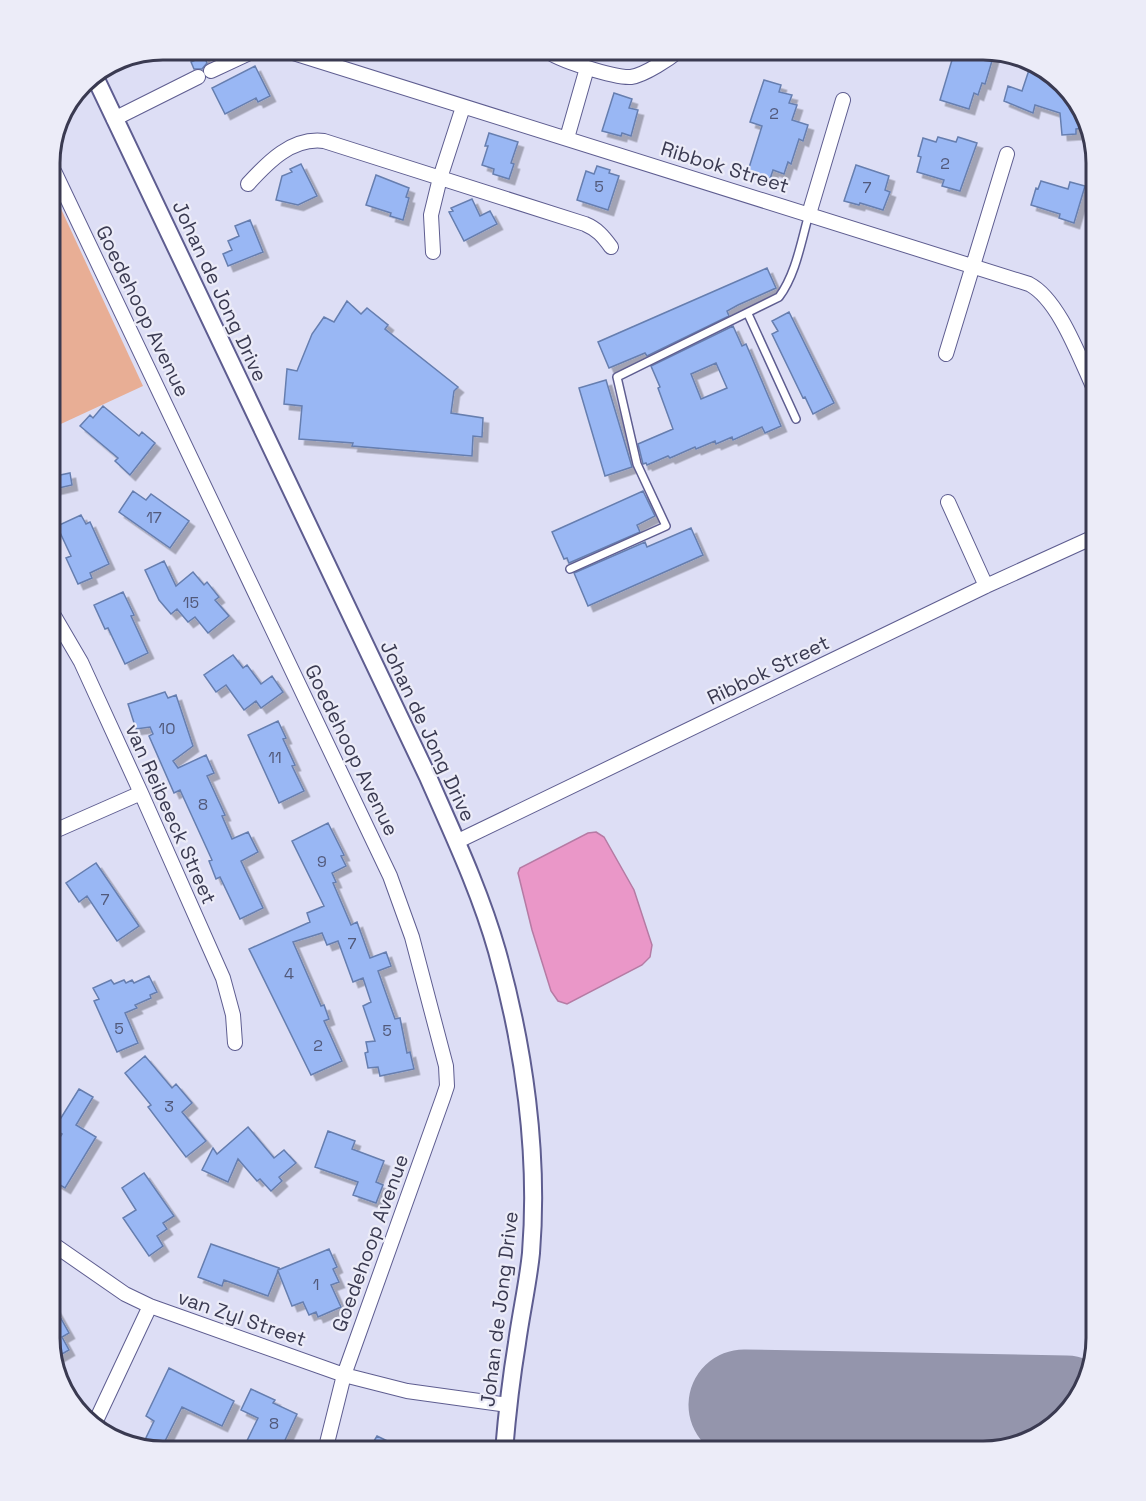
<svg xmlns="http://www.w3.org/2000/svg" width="1146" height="1501" font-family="'Space Grotesk',sans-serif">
  <defs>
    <filter id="shadow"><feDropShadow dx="5.5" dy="5.5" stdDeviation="0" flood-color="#0004"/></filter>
  </defs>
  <rect width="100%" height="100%" fill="#dddef5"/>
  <path fill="#e8ae95" d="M50,185l93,201 -93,43z"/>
  <path fill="#ea97c8" stroke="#b57ba4" stroke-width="1.5" d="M596,832l8,5 30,53 18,55 -2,12 -8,8 -75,39 -9,-3 -7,-10 -19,-61 -14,-57 2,-5 68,-35z"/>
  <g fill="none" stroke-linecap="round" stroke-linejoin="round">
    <path stroke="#9495ac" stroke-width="111" d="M744,1405l322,6"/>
  </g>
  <path fill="#99b7f4" stroke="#667eaf" stroke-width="1.5" fill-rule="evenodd" filter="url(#shadow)" d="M955,50l40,1 -10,33 -3,-1 -4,12 -4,-2 -5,16 -29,-9z
    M204,56l3,7 -5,6h-8l-3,-7z
    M255,66l15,30 -12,6 -2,-4 -31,16 -13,-26z
    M1030,67l19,6 29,27 8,28 -10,1v5l-14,1 -2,-22 -25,-8 -2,8 -29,-12 4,-15 14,5z
    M764,80l17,5 -2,7 13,3 -3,8 8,2 -5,15 16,5 -5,16 -4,-2 -8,25 -3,-2 -4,12 -11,-4 -3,9 -22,-8 14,-45 -12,-4z
    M614,93l18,6 -3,9 9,2 -7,26 -9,-3 -1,3 -19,-5z
    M489,133l29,9 -7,21 3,1 -5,15 -16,-5 1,-5 -12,-4 6,-19h-3z
    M938,137l18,5 2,-5 19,6 -17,48 -18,-5 2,-6 -27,-8 4,-15 -3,-1 5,-18 13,4z
    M301,164l16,32 -19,9 -22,-5 6,-24 10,-4 -2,-3z
    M856,165l33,11 -4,14 5,2 -7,18 -23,-7 -1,2 -15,-4z
    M597,166l13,4 -1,3 10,3 -11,34 -31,-10 9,-29 8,3z
    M376,175l33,13 -3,9 3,1 -6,22 -13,-4 1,-3 -25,-8z
    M1041,181l27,8 2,-7 15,4 -11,37 -15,-5 1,-4 -29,-9 5,-17 2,1z
    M472,199l8,17 10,-5 7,13 -33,17 -15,-29 4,-1 -2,-3z
    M250,220l13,32 -35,14 -5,-12 9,-4 -4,-9 11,-5 -4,-10z
    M767,268l9,20 -38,17 -11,6 2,5 -82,40 -2,-3 -36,15 -11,-26z
    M347,301l14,13 6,-6 21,17 -3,4 73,58 -4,4 -3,22 32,5 -1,19 -9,-1 -1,20 -120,-10 1,-3 -54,-4 3,-33 -18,-2 3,-35 10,2 15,-37 12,-17 10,5z
    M789,312l45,91 -21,11 -8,-17 -2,1 -31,-64 6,-3 -6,-10z
    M733,326l9,20 4,-2 35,82 -16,7 -3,-6 -29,13 -1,-3 -16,7 -1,-3 -19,8 -1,-2 -25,11 -2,-2 -21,9 -1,-2 -3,1 -5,-20 35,-15 -15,-41 2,-1 -9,-21zM716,363l11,25 -26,11 -10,-25z
    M606,380l26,87 -27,9 -26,-88z
    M103,406l36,30 3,-4 13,11 -25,32 -15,-14 3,-3 -38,-32 10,-11 3,3z
    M70,473l2,12 -22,5v-13z
    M133,491l13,9 5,-6 38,27 -19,27 -51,-36z
    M643,491l12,25 -18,9 3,7 -71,31 -2,-5 -3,1 -12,-27z
    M81,515l5,9 4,-2 19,42 -19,9 2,5 -14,6 -12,-26 5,-2 -14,-30z
    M691,528l12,27 -115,51 -14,-33 71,-31 2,5z
    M164,561l12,25 17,-14 11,13 3,-3 12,15 -4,3 14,16 -21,17 -13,-16 -7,5 -11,-13 -6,5 -12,-14 -14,-30z
    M123,592l11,23 -3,1 17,37 -23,11 -17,-36 -3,1 -11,-24z
    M233,655l10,13 4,-3 14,19 11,-8 11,16 -22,16 -5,-7 -12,9 -18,-25 -10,7 -12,-17z
    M165,692l3,6 8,-3 17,51 -20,15 5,7 28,-13 8,18 -7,3 18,39 -3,1 10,23 16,-7 10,20 -17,9 22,47 -23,11 -20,-42 -4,2 -7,-18 3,-1 -32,-70 -6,3 -25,-57 4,-2 -3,-7 -14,2 -8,-25z
    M278,721l8,17 -3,1 12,26 -3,1 12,25 -25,12 -31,-68z
    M328,823l16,32 -3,1 5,10 -14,7 4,9 -3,1 18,42 6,-3 13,36 16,-6 5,14 -13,5 17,48 5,-1 7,35 3,-1 4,17 -34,7 -2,-9 -10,1 -3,-15 3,-1 -2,-10 9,-1 -12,-35 8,-4 -8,-24 -10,4 -15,-41 -11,4 -5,-12 -29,9 28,64 3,-1 5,14 -5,2 18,40 -31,14 -62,-126 61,-27 -3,-9 17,-7 -32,-65z
    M96,863l43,63 -22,15 -30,-45 -8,6 -13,-19z
    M149,976l8,16 -7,3 1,3 -16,7 2,3 -12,5 13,30 -21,9 -23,-51 5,-2 -6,-11 18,-8 3,4 10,-4 2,3 6,-3 2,3z
    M145,1056l27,32 4,-4 16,19 -10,9 24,29 -20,16 -38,-50 3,-2 -26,-32z
    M79,1089l14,8 -17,28 20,12 -31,51 -15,-9v-25l12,-20 -8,-5z
    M248,1127l26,31 10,-8 12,13 -17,14 3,4 -11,10 -11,-12 -3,2 -19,-22 -10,23 -26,-12 11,-22 4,6z
    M328,1131l27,10 -3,8 32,12 -8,21 7,3 -7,18 -23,-8 5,-13 -43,-15z
    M144,1173l30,43 -11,7 4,6 -10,7 6,10 -14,10 -26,-38 13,-8 -14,-22z
    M211,1244l68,24 -1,2 51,-21 8,18 -4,2 6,13 -8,3 10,22 -23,10 -2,-5 -7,3 -6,-13 -11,4 -14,-35 -10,25 -44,-16 -2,6 -24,-9z
    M50,1299l19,34 -7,4 7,13 -14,8 -5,-20z
    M169,1368l65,33 -12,25 -40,-19 -22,44 -18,-5 12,-25 -8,-5z
    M251,1389l24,11 -2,3 24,11 -17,37h-38l16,-33 -17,-8z
    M377,1436l31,15h-40z"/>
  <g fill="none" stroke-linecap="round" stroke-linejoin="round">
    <defs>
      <path id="service" d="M748,314l48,105
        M570,569l96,-43 -29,-62 -20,-87 162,-80c17,-23 22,-55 30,-83"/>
      <path id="minor" d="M221,50l6,13
        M284,50l745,234c31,16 52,78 67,109
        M546,50c11,10 69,28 85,27 14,-2 39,-19 49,-27
        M211,71l45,-21
        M114,119l84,-42
        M567,138l20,-70
        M50,168l5,5 335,703 22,61 34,129 1,20 -4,12 -99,277 -19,76
        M248,184c20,-22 44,-47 76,-43l261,83c12,5 18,12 26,23
        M809,214l34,-114
        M433,252l-2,-37 9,-37 23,-71
        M946,354l61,-200
        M948,502l38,84
        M50,609l31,53 60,131 82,185 10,37 2,28
        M50,833l91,-40
        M456,842l530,-256 110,-50
        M50,1242l75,52 25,12 194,69 63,16 101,14
        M94,1425l56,-119"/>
      <path id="tertiary" d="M94,75l334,702c25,57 52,114 69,174 27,96 42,202 34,302 -3,30 -10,60 -14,90 -6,36 -10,72 -13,108"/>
    </defs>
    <use href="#service" stroke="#5e5d90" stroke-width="10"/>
    <use href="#minor" stroke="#5e5d90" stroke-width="16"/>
    <use href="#tertiary" stroke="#5e5d90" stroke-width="20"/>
    <use href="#service" stroke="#fff" stroke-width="7"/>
    <use href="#minor" stroke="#fff" stroke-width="14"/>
    <use href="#tertiary" stroke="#fff" stroke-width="16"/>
  </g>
  <g text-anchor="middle" stroke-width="4.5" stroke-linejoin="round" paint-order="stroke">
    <g font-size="16" fill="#52597a">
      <text x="774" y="119">2</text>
      <text x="945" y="169">2</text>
      <text x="599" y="192">5</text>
      <text x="867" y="193">7</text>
      <text x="154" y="523">17</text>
      <text x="191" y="608">15</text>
      <text x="167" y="734">10</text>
      <text x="275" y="763">11</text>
      <text x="203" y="810">8</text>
      <text x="322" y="867">9</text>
      <text x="105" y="905">7</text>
      <text x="352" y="949">7</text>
      <text x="289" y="979">4</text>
      <text x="119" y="1034">5</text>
      <text x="387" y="1036">5</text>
      <text x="318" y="1051">2</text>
      <text x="169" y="1112">3</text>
      <text x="316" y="1290">1</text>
      <text x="274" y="1429">8</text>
    </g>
    <g font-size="20" fill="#3a3a51" stroke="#ececf8">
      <text transform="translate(725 167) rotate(17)" y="7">Ribbok Street</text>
      <text transform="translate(220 291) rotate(65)" y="7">Johan de Jong Drive</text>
      <text transform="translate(143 311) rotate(64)" y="7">Goedehoop Avenue</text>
      <text transform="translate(768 670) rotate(-26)" y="7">Ribbok Street</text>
      <text transform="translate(428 731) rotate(65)" y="7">Johan de Jong Drive</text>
      <text transform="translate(352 750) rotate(64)" y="7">Goedehoop Avenue</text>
      <text transform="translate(171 814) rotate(66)" y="7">van Reibeeck Street</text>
      <text transform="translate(370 1243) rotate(-70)" y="7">Goedehoop Avenue</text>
      <text transform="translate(499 1309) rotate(-83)" y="7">Johan de Jong Drive</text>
      <text transform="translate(242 1318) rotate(19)" y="7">van Zyl Street</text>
    </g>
  </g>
  <path d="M0 0H1146V1501H0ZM163 60H983A103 103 0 0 1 1086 163V1338A103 103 0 0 1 983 1441H163A103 103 0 0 1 60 1338V163A103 103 0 0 1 163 60Z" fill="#ececf8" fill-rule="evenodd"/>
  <path fill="none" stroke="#3a3a51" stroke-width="3" d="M163 60H983A103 103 0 0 1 1086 163V1338A103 103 0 0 1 983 1441H163A103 103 0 0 1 60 1338V163A103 103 0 0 1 163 60Z"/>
</svg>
